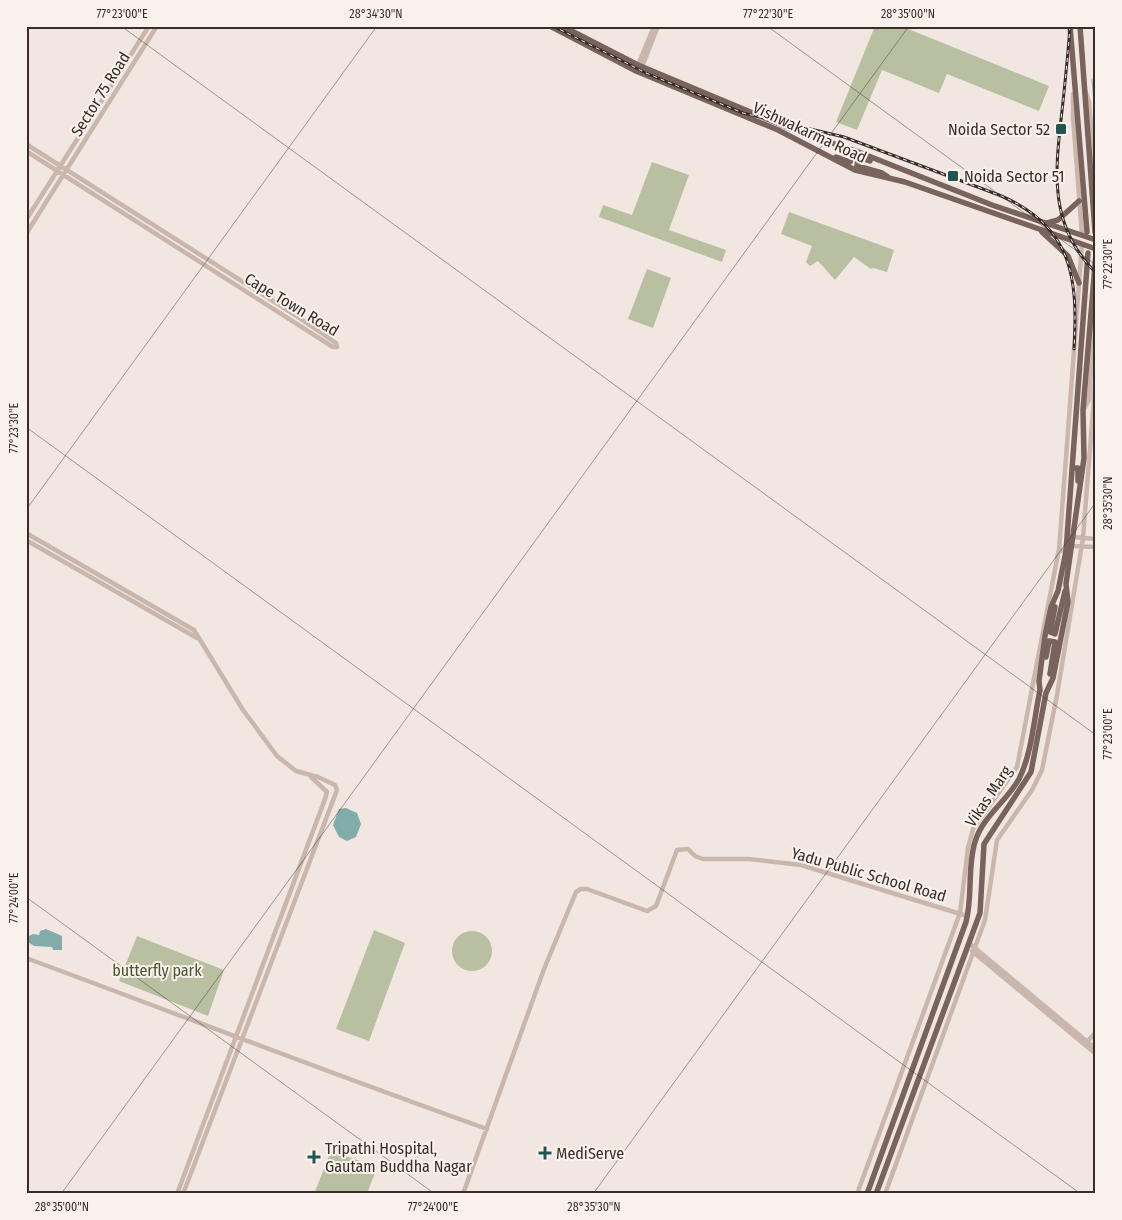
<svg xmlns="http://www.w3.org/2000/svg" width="1122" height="1220" font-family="'Fira Sans Condensed',sans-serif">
  <rect width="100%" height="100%" fill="#f1e7e0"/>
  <path fill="#b9c0a1" d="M875,26h26l148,60 -10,25 -92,-37 -8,19 -57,-23 -25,60 -21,-8z
    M652,162l37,13 -20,55 57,20 -4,12 -123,-45 4,-12 29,10z
    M789,212l105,38 -7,22 -14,-4 -2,1 -17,-12 -19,23 -17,-19 -8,5 -4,-4 6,-16 -31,-12z
    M647,269l24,9 -18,50 -25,-9z
    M374,930l31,13 -36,98 -33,-12z
    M452 951a20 20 0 1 1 40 0a20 20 0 1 1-40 0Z
    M137,936l87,34 -16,46 -89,-35z
    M331,1151l46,16 -10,27h-53z"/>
  <path fill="#81aca9" d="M346,808l11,5 4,11 -5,13 -9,4 -8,-4 -6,-12 6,-16z
    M46,929l16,7v14h-9l-1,-3 -18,-1 -6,-4 -1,-5 6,-3 6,1 1,-4z"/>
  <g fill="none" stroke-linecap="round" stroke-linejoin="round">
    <path stroke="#81aca9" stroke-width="1" d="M1092,79l4,46"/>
    <path stroke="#c9b6ad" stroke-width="4.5" d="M638,65l16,-39
      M642,67l16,-41
      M1085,90l4,12 7,81
      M1073,94v23l9,118
      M26,144l269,171 41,28 1,4
      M26,151l307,196h4
      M26,220l123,-194
      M26,234l131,-208
      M1084,409l5,-9 7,-97
      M26,533l168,97 49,80 34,46 19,15 22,6 17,8 2,5 -154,404
      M1073,537l23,2
      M26,540l171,98
      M1072,546l24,1
      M1059,550l23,-306
      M969,943l127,106
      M972,951l124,103
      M26,958c154,57 306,116 461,171
      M1085,1044l11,-12
      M177,1194l148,-395 2,-7 -16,-15
      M463,1194l81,-225 32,-77 5,-3h6l60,22 9,-5 21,-56 11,-1 7,7 8,3h46l52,6 166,51
      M857,1194l103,-281 8,-65 5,-19 44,-62 41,-213 1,-4 7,1
      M885,1194l100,-274 12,-80 35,-50 10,-20 15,-75 26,-157 13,-166"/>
    <path stroke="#78635d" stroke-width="5.5" d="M550,26l86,45 142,59 77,40 50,12 191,67
      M562,26l76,39 158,66 60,20 136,54 104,35
      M1070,26l17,206
      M1080,26l15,206
      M836,157l14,5 4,-7 -9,-4
      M870,161l-9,-3 -3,1 -1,7 25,7 6,4
      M1047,223l11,-3 21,-19
      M1042,232l26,24 11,27
      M1072,468h6v13
      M1055,607l-5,25 5,2 10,-43
      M1046,657l3,-16 6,1 -5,32
      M867,1194l99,-272c7,-26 1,-55 9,-80 7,-25 32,-41 44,-63 13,-26 15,-61 21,-89l-1,-9 6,-45 6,-29 7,-16 8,-40 22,-298
      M876,1194l104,-281 4,-69 47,-72 15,-79 7,-15 11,-56 4,-20 -2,-18 18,-126 -1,-48 13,-157"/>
    <defs>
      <path id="rail" d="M553,26l93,47 97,40 101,24 155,58c74,31 79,83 75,154
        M1070,26c-2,29 -5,57 -8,85 -7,61 -14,114 34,162"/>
    </defs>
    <use href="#rail" stroke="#382d2b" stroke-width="3"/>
    <use href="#rail" stroke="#f9f2ec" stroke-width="1" stroke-dasharray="4" stroke-linecap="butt"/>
  </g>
  <path fill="none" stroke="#382d2b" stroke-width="1" stroke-opacity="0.45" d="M121,26l975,709M767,26l329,239M26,427l1055,767M26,510l351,-484M26,897l409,297M61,1194l848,-1168M593,1194l503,-692"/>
  <g fill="#235653" stroke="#f9f2ec" stroke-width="2">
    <rect x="1055" y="123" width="12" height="12" rx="2.5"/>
    <rect x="947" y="170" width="12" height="12" rx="2.5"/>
    <path d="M542.5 1145.5h5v5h5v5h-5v5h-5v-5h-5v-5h5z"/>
    <path d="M311.5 1149.5h5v5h5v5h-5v5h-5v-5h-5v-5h5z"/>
  </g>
  <g text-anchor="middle" stroke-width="4" stroke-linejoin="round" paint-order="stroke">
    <g font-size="16" fill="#382d2b" stroke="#f9f2ec">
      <text transform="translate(100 94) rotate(-58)" y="6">Sector 75 Road</text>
      <text transform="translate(810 132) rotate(25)" y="6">Vishwakarma Road</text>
      <text transform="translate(292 304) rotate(31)" y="6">Cape Town Road</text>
      <text transform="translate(988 796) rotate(-56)" y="6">Vikas Marg</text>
      <text transform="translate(869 874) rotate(16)" y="6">Yadu Public School Road</text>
    </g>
    <g font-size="16" fill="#382d2b" stroke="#f9f2ec" text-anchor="start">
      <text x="1050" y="135" text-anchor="end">Noida Sector 52</text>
      <text x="964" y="182">Noida Sector 51</text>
      <text x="325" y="1154">Tripathi Hospital,<tspan x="325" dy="18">Gautam Buddha Nagar</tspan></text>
      <text x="556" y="1159">MediServe</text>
    </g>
    <g font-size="16" fill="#4b5430" stroke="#f9f2ec">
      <text x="157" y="976">butterfly park</text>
    </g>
  </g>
  <rect width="1122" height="1220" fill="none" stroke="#f9f2ec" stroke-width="55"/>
  <rect x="28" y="28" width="1066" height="1164" fill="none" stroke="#382d2b" stroke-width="2"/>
  <g font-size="12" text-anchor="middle" fill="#382d2b">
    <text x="122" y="18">77°23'00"E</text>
    <text x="376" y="18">28°34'30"N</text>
    <text x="768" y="18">77°22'30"E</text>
    <text x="908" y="18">28°35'00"N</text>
    <text transform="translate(1108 264) rotate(-90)" y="4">77°22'30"E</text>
    <text transform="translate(14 428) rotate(-90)" y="4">77°23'30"E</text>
    <text transform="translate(1108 503) rotate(-90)" y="4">28°35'30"N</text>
    <text transform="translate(1108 734) rotate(-90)" y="4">77°23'00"E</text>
    <text transform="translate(14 898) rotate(-90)" y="4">77°24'00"E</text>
    <text x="62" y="1211">28°35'00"N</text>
    <text x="433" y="1211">77°24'00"E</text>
    <text x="594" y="1211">28°35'30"N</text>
  </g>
</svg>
